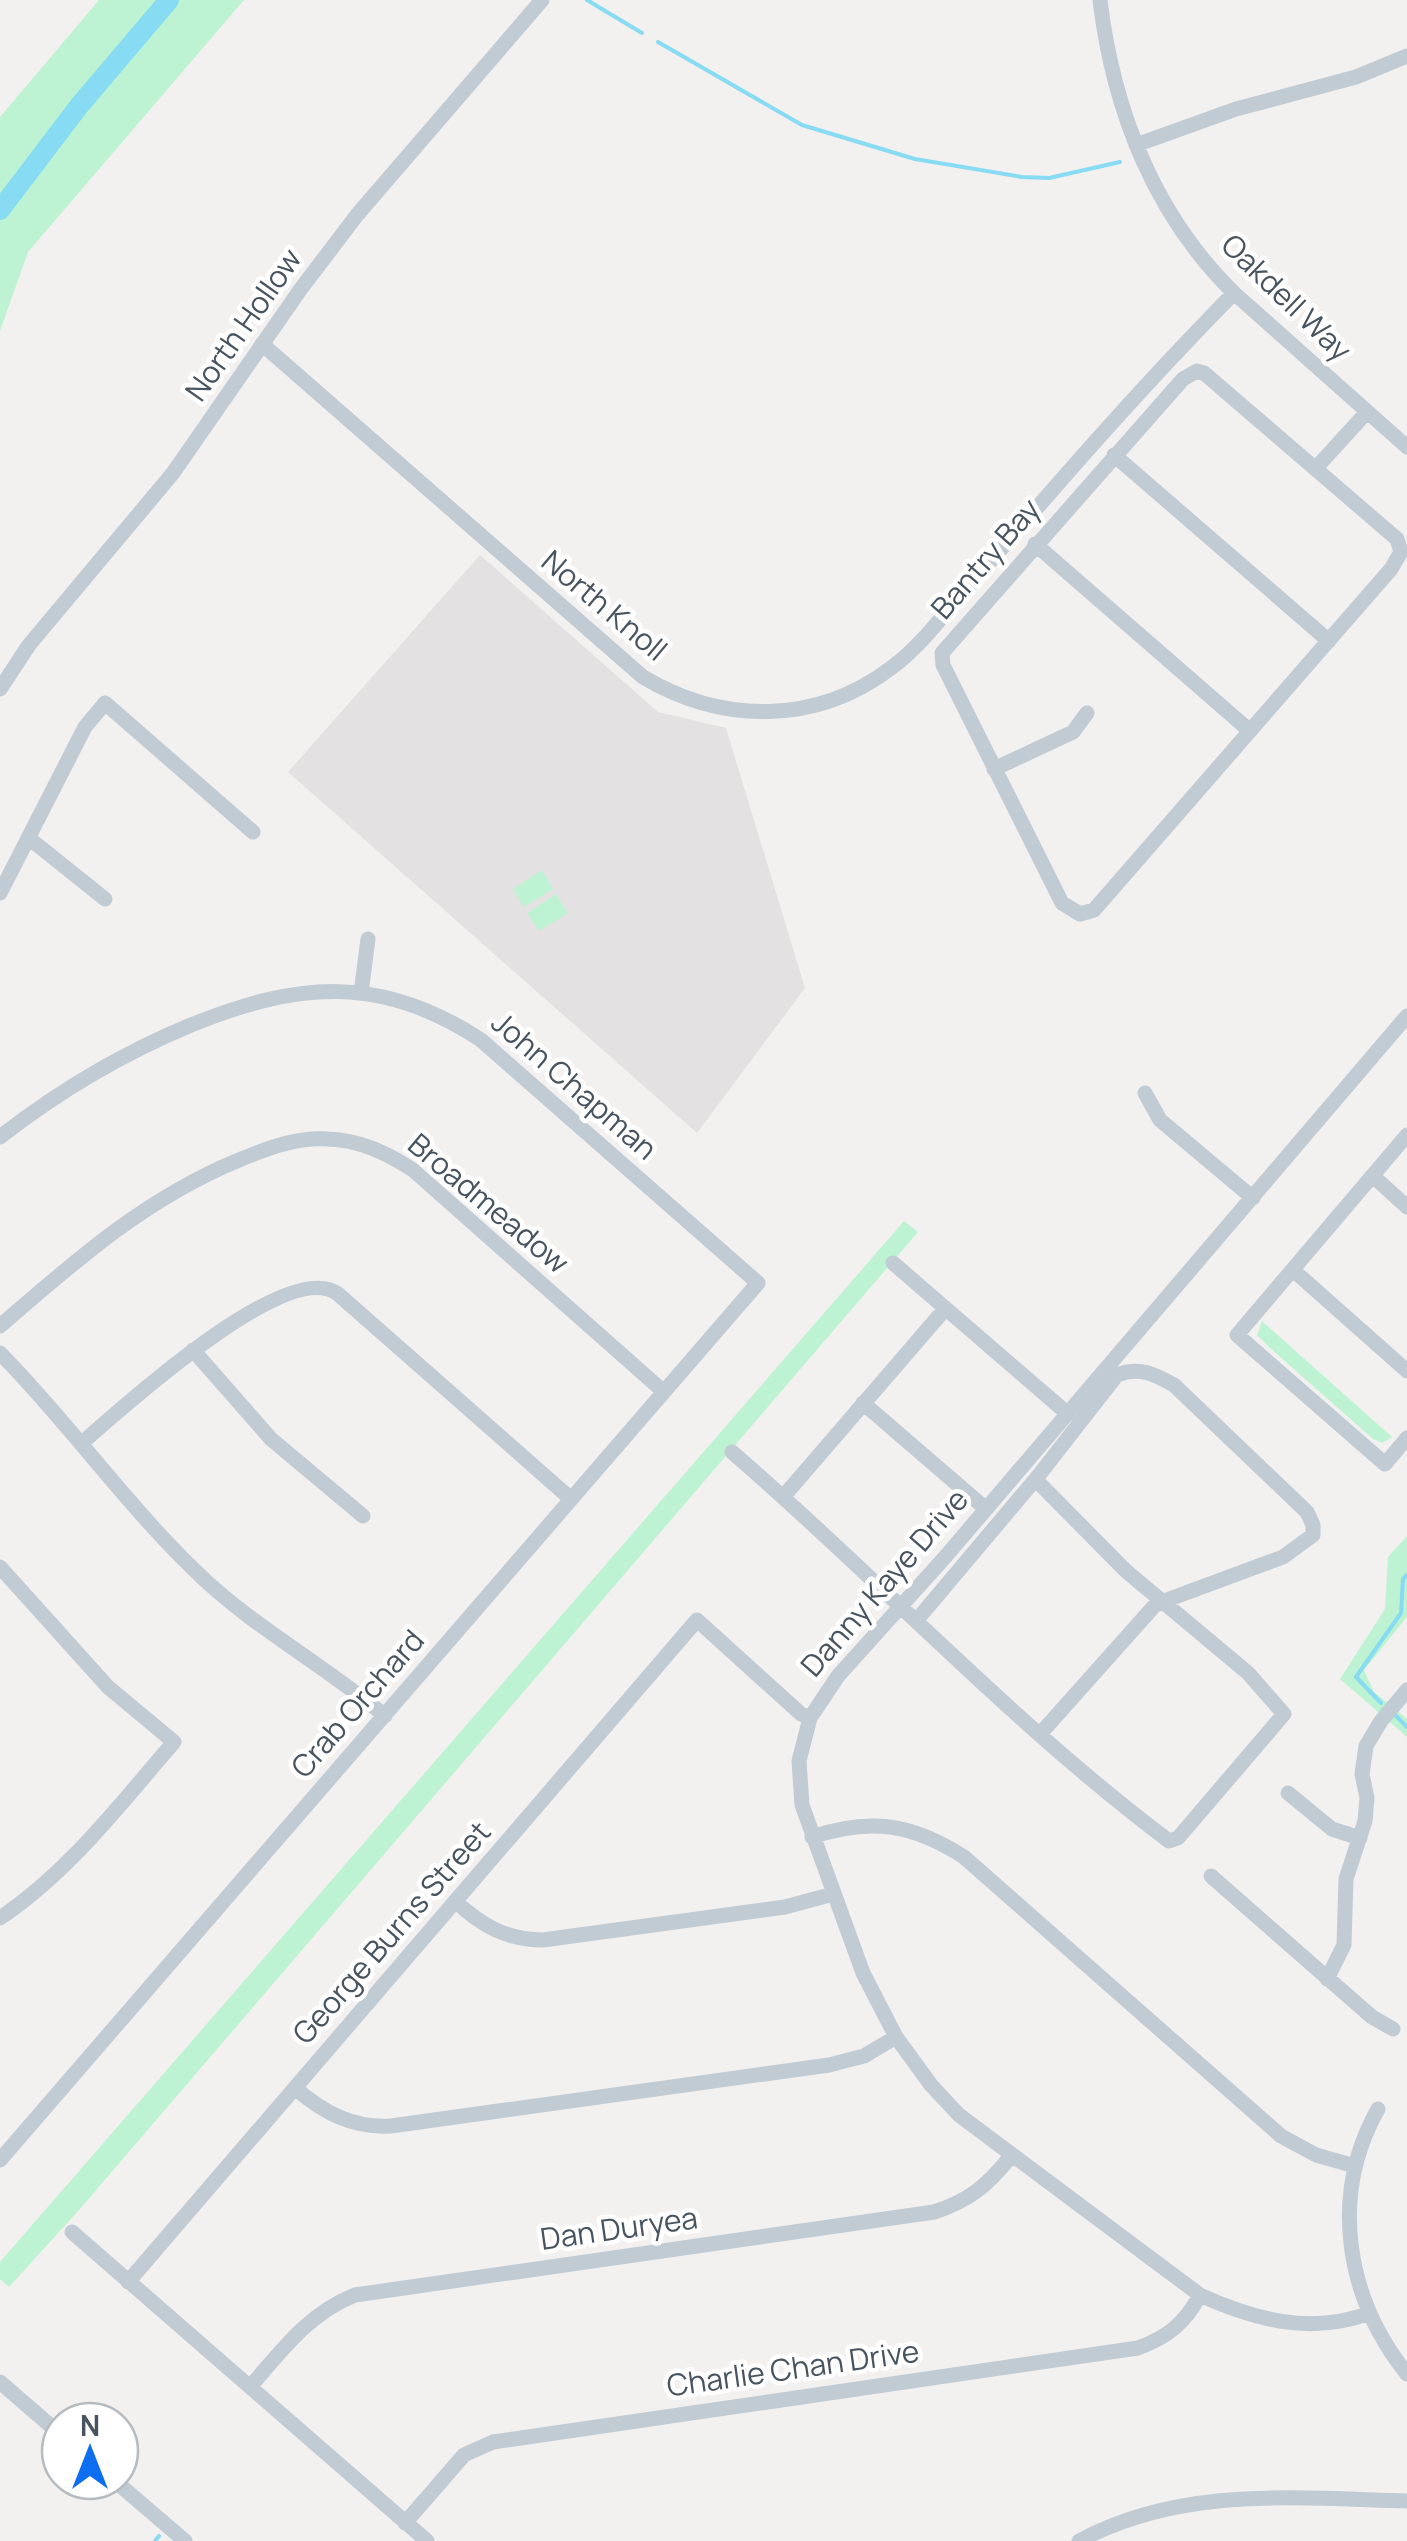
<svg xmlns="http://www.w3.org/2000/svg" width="1407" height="2541" font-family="Manrope,sans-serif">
  <rect width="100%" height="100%" fill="#f3f0f0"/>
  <path fill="#e4e1e2" d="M480,555l178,157 68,16 79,260 -108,145 -409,-361z"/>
  <path fill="#bdf3d2" d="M99,0h145l-216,252 -28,79v-214z
    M542,870l11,19 -29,18 -11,-18z
    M556,894l12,19 -29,18 -12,-18z
    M904,1221l14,11 -839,978 -70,77 -9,-8v-17z
    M1262,1321l130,116 -10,6 -9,-4 -104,-92 -12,-12z
    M1407,1536v81l-43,53 10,22 33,27v18l-67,-58 45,-70 3,-52z"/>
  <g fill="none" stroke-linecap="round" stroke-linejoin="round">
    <path stroke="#87dbf2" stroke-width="4" d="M587,0l55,33
      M658,42l144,83 113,34 107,18 27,1 71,-16
      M1381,1703l-25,-26 45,-64 2,-34 4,-4
      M1396,1716l11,11
      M155,2541l4,-5"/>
    <path stroke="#87dbf2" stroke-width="20" d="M0,210l79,-104 90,-106"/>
    <path stroke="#c0cbd3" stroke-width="15" d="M1100,0c13,109 54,215 134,293l173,154
      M1136,145l100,-36 120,-32 51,-21
      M262,344l381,333c79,47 173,48 248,-9 26,-19 47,-46 68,-71 30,-34 60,-69 90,-103 60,-69 121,-136 185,-201
      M1197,371l7,2 193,166 4,13 -10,17 -297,341 -14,4 -18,-11 -119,-238 -1,-12 241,-274z
      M1114,455l215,186
      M1315,469l52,-57
      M1035,544l215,187
      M0,689l29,-44 144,-172 127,-183 57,-75 185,-215
      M994,769l79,-37 14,-19
      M30,839l75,60
      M0,893l85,-166 20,-24 148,129
      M361,993l7,-54
      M1145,1093l15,27 93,78
      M1407,1135l-170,200 148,129 22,-26
      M0,1137c59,-46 121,-83 191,-112 106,-43 190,-51 290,15l277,243 -758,877
      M1373,1176l34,31
      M893,1263l175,151
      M1293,1270l114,101
      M0,1326c75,-65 146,-128 239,-166 29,-12 57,-23 89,-21 32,1 59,14 85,31l251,222
      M193,1350l78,89 92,77
      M0,1353c72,73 131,159 207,229 55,50 121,86 178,134
      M863,1403l123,106
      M82,1443c39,-34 206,-187 256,-149l233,205
      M732,1452c147,127 281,272 437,389l9,-3 106,-124 -36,-41 -122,-102 -90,-91
      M783,1497l162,-188
      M0,1567l108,120 66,55c-54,62 -105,130 -174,176
      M916,1621l123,-146 78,-100c22,-9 37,-1 57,10l133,127 6,13v10l-30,22 -127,47 -115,129
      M1288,1793l44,36 28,9
      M812,1837c58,-20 101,-13 152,20l317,279 35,19 39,11
      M1211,1876l161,141 21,12
      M455,1901c26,24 51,39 88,39l242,-33 48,-13
      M1327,1979l17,-34 2,-66 19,-58 2,-23 -5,-24 4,-28 15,-25 26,-31
      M295,2088c29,25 57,40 96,38l438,-61 35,-9 32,-19
      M1378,2109c-49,87 -32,189 29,265
      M72,2232l355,309
      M128,2282l569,-662 104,94 9,4
      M1370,2313c-59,22 -115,7 -170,-18l-241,-180 -28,-30 -35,-48 -33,-64 -61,-168 -3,-44 11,-43 28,-42 108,-120 461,-540
      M0,2382l60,52
      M250,2387c32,-37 59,-74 105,-92l579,-83c35,-11 54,-27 77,-56
      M115,2481l70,60
      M405,2523l59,-68 29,-13 645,-94c30,-11 47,-25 62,-53
      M1079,2541c103,-55 216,-43 328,-40"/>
  </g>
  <g text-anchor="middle" stroke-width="9" stroke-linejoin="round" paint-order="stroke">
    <g font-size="30" fill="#47545f" stroke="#fff">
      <text transform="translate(1286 298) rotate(44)" y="10">Oakdell Way</text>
      <text transform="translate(244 325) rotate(-55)" y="10">North Hollow</text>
      <text transform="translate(986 559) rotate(-49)" y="10">Bantry Bay</text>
      <text transform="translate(604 606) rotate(40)" y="10">North Knoll</text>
      <text transform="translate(574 1086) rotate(41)" y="10">John Chapman</text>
      <text transform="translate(488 1204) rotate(40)" y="10">Broadmeadow</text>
      <text transform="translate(885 1583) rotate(-49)" y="10">Danny Kaye Drive</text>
      <text transform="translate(358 1704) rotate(-49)" y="10">Crab Orchard</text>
      <text transform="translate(392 1933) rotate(-49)" y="10">George Burns Street</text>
      <text transform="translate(619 2229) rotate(-8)" y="10">Dan Duryea</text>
      <text transform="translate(793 2369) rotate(-8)" y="10">Charlie Chan Drive</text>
    </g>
  </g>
  <g transform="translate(90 2451)"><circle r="48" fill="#ffffff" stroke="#b5bbbf" stroke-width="2.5"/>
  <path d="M0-8L18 38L0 25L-18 38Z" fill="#0d6ef0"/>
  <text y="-15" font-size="28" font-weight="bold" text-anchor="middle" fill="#47545f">N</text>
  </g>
</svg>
